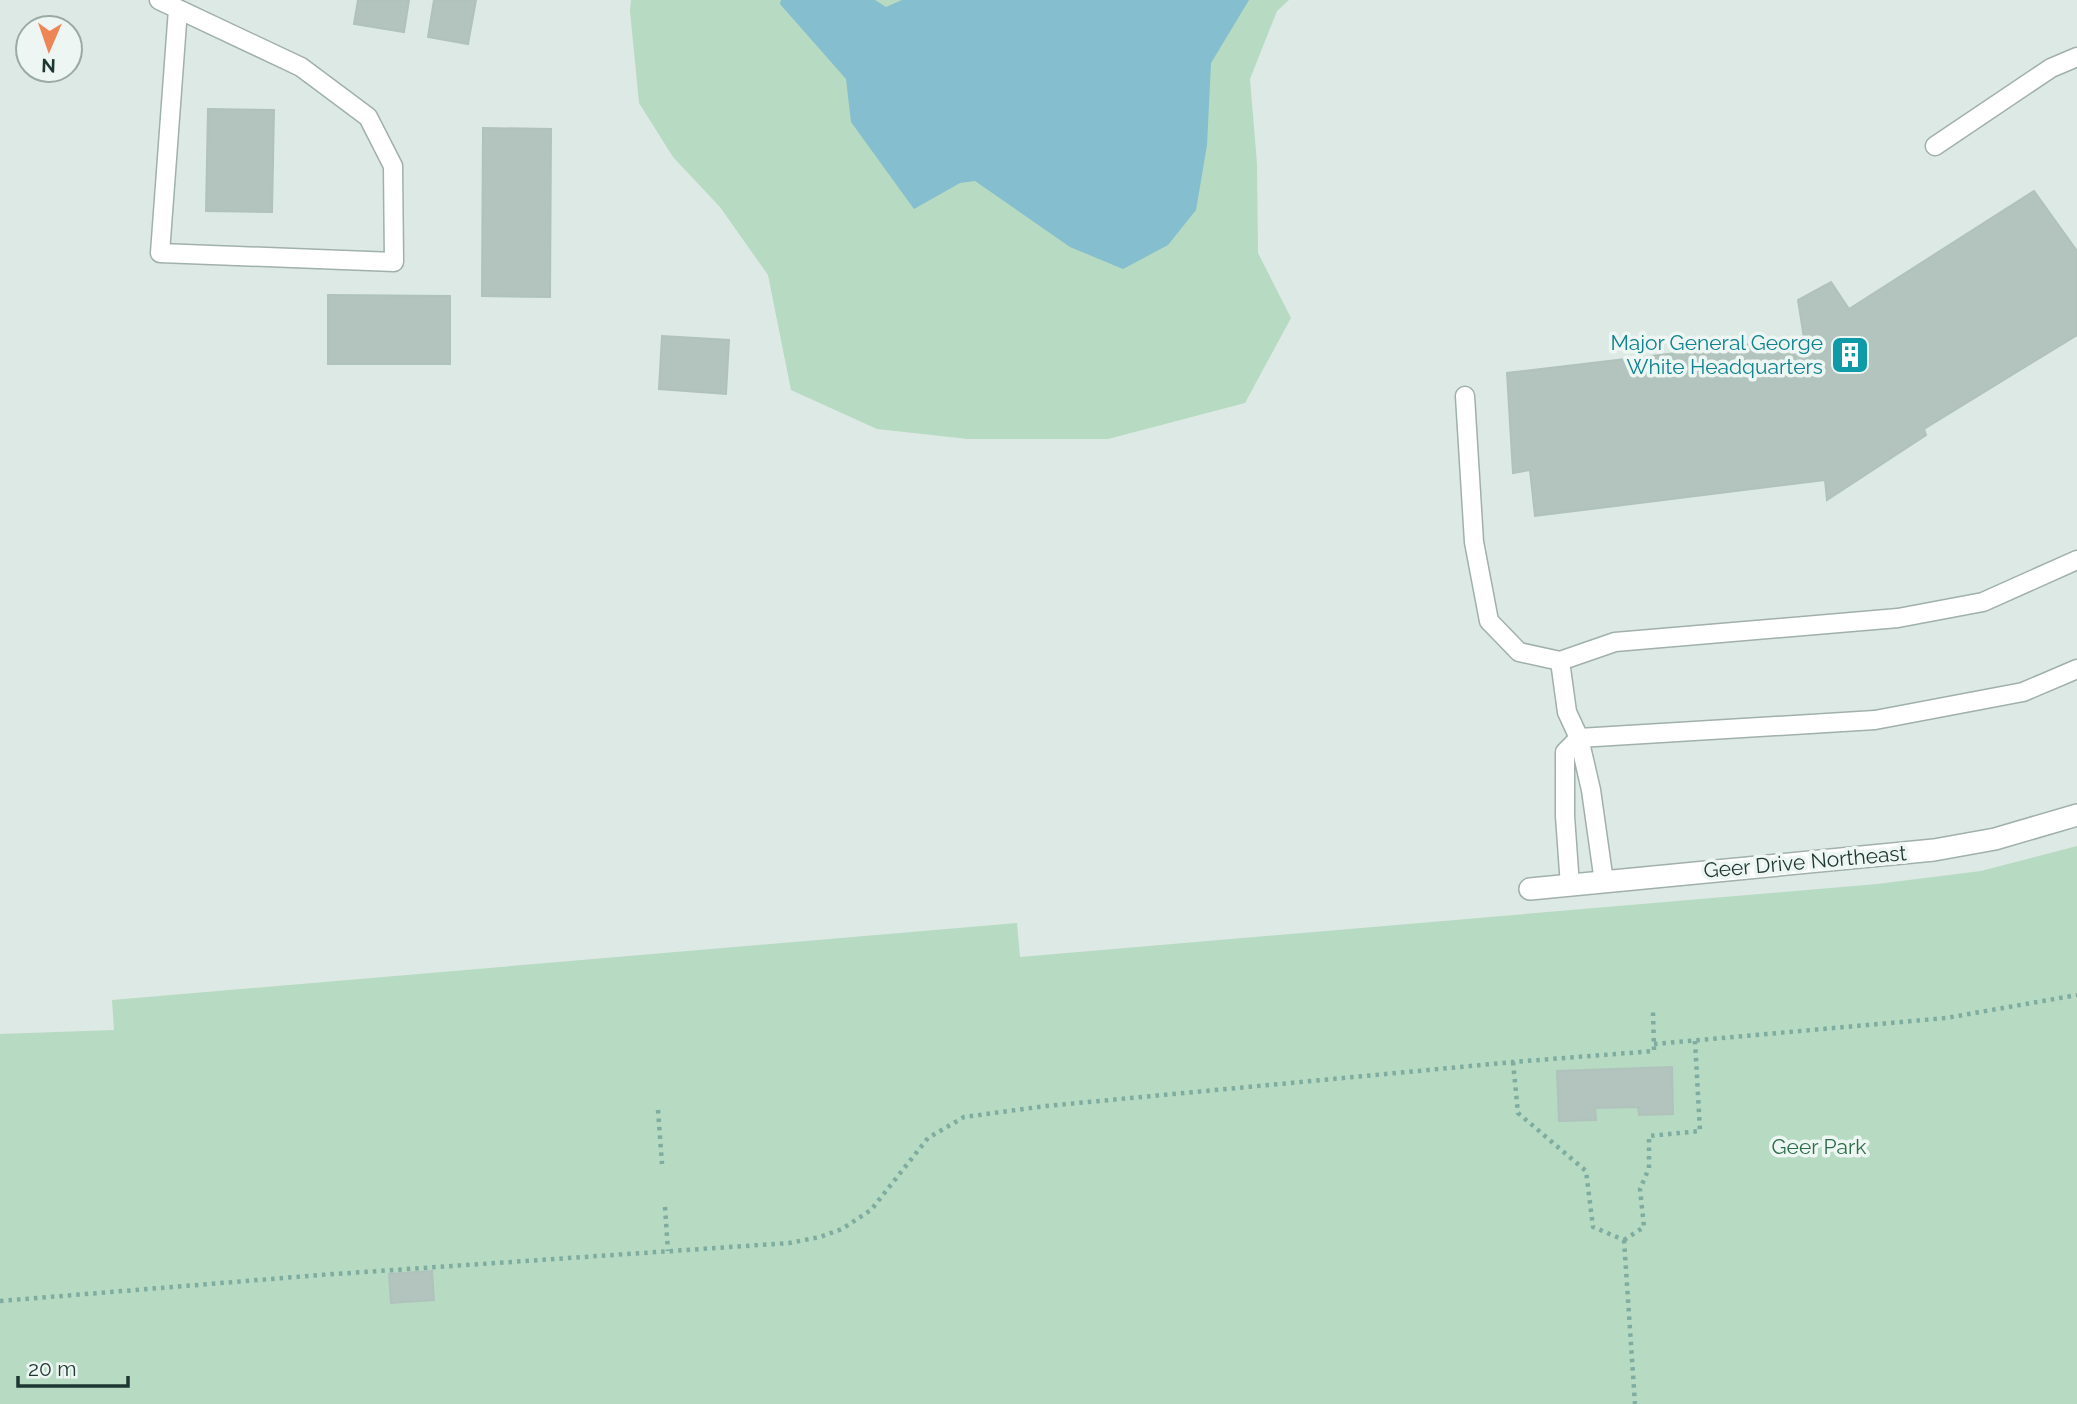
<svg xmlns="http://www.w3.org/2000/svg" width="2077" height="1404" font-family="Raleway,sans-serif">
  <rect width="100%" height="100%" fill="#dde9e4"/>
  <path fill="#b6dac2" d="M631,0h658l-12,11 -27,68 7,85 1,89 33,65 -46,85 -137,36h-140l-91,-10 -86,-39 -23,-115 -48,-68 -47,-50 -34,-54 -9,-92z
    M2077,846v558h-2077v-370l114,-4 -2,-30 905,-77 3,34 857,-73 104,-13z"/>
  <path fill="#85bece" d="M781,0h94l11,7 16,-7h347l-38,63 -4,82 -11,65 -28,35 -45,24 -53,-22 -95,-66 -15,2 -46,26 -63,-87 -5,-43 -66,-75z"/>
  <path fill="#b3c3bd" stroke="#b0c2bc" stroke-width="2" d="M358,0h51l-5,32 -50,-8z
    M434,0h42l-8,44 -40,-7z
    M208,109l66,1 -2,102 -66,-1z
    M483,128l68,1 -1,168 -68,-1z
    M2034,191l43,60v84l-153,94 2,6 -99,65 -2,-20 -290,36 -5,-46 -17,3 -6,-100 297,-35 -6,-38 33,-18 18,27z
    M328,295l122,1v68h-122z
    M662,336l67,4 -3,54 -67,-5z
    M1672,1067l1,47 -34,1 -1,-8 -43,1 1,12 -37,1 -2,-50z
    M432,1271l2,29 -43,3 -2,-29z"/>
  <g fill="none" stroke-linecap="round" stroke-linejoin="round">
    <defs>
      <path id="service" d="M159,0l142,67 67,50 25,49 1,96 -234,-9 18,-244
        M1935,146l116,-78 26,-11
        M1465,396l9,146 15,79 30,31 41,9 55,-19 283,-24 85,-16 94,-42
        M1560,661l7,51 12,26 296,-18 148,-28 54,-23
        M1570,886l-5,-70v-64l14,-14 12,52 13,92"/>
      <path id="tertiary" d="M1530,889l404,-39 61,-11 82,-24"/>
    </defs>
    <use href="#service" stroke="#a0b0ab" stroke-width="21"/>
    <use href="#tertiary" stroke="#a0b0ab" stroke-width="24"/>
    <path stroke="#7eaca0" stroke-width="4.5" stroke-dasharray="3.5 5" stroke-linecap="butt" d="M1654,1044l292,-26 131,-23
      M1513,1062l5,51 68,58 7,56 31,13
      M658,1110l4,54
      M665,1207l3,44
      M1624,1240l20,-13 -4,-38 9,-21v-32l51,-5 -5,-90
      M1624,1240l11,164
      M0,1301l320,-26 469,-32 31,-6 22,-8 29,-19 57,-72 36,-21 82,-11 467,-44 141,-11 -1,-40"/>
    <use href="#service" stroke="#fff" stroke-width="18"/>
    <use href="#tertiary" stroke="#fff" stroke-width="21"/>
  </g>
  <defs>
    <symbol id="building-square" viewBox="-11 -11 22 22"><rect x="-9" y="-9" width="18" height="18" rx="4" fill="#0f9aa8" stroke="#edf6f2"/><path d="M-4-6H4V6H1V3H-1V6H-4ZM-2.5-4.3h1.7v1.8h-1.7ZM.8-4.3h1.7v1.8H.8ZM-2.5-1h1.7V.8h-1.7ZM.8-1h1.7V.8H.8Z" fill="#fff"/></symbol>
  </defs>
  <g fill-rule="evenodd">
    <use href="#building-square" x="1828" y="333" width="44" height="44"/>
  </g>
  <g text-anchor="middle" stroke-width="7" stroke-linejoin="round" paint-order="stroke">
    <g font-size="21" fill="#0d838f" stroke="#edf6f2" text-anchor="end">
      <text x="1823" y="350">Major General George<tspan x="1823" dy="24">White Headquarters</tspan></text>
    </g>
    <g font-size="21" fill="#1f3732" stroke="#edf6f2">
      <text transform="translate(1805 862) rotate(-5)" y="7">Geer Drive Northeast</text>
    </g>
    <g font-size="21" fill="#2b6d49" stroke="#edf6f2">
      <text x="1819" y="1154">Geer Park</text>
    </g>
  </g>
  <g transform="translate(49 49) rotate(182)"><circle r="33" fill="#edf6f2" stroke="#9baaa5" stroke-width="2"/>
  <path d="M0-5L12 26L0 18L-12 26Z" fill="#ee8556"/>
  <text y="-10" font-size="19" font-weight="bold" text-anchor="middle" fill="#1f3732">N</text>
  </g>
  <path d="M18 1376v10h110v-10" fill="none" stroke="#1f3732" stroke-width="3.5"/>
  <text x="28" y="1376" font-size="21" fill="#1f3732" stroke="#edf6f2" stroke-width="5" paint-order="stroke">20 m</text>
</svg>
